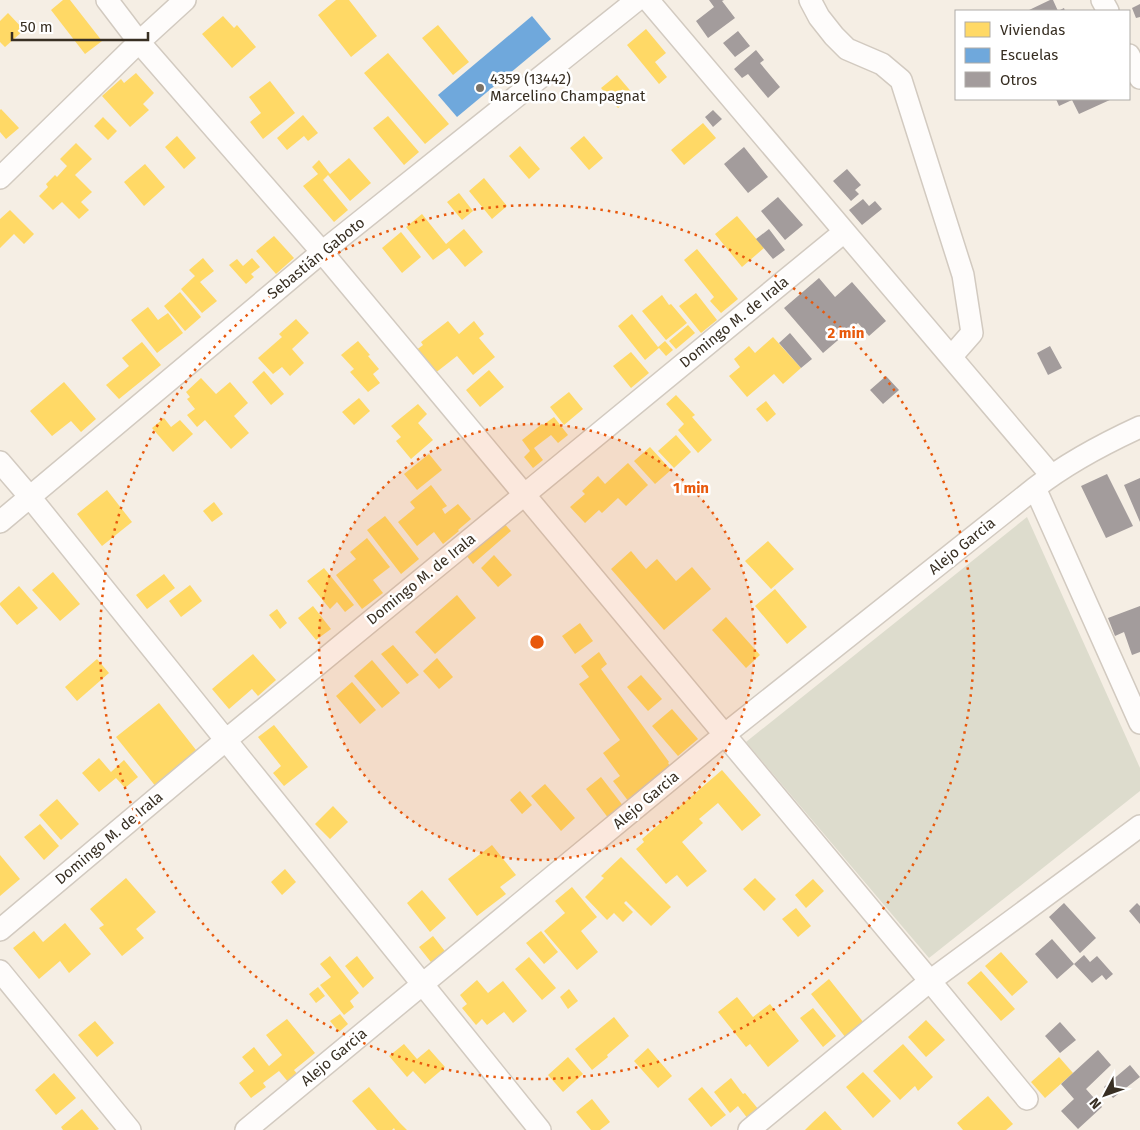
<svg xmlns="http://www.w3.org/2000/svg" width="1140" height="1130" font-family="'Fira Sans',sans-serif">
  <rect width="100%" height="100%" fill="#f5eee4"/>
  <path fill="#dddccd" d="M1027,517l113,251v23l-211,167 -183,-216z"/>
  <path fill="#ffd966" d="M63,0h7l32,41 -17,13 -34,-44z
    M336,0h13l28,36 -26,21 -33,-42z
    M8,13l16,17 -19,17 -5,-5v-21z
    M223,16l11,12 3,-3 19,22 -24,21 -30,-34z
    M438,25l31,37 -16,13 -31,-37z
    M646,29l20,24 -11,9 12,15 -8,7 -32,-39z
    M388,53l61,71 -24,20 -61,-71z
    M136,73l18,20 -11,11 6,6 -19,17 -28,-31 19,-17 3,4z
    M617,75l17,20 -16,13 -17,-20z
    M270,81l25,32 -32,26 -13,-17 11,-9 -12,-16z
    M1,109l18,19 -13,11 -6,-7v-22z
    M303,115l15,18 -10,8 -4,-5 -17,14 -10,-12z
    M388,116l31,36 -15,13 -31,-37z
    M103,117l14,14 -9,9 -14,-14z
    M703,123l13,15 -32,27 -13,-15z
    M177,136l19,22 -12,11 -19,-22z
    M584,136l19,22 -14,12 -19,-22z
    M76,143l16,16 -17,16 17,17 -11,10 8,8 -10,9 -17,-17 -9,8 -14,-14 9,-9 -2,-3 9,-9 2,2 10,-11 -7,-7z
    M520,146l20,23 -11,10 -20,-23z
    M349,158l22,25 -21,18 -22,-26 -5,5 25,30 -14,12 -31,-36 15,-12 -6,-7 7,-7 11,14z
    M145,164l20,23 -21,19 -20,-24z
    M484,178l23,28 -15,13 -23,-28z
    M459,193l14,18 -11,9 -15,-18z
    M10,210l24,24 -10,10 -10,-10 -14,14v-29z
    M422,214l24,30 18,-15 19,23 -18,15 -16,-19 -16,12 -27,-33z
    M737,216l27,32 -22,19 -27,-33z
    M401,232l20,25 -19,16 -20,-25z
    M274,236l20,22 -18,16 -20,-23z
    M697,249l41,50 -17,14 -11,-12 4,-4 -30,-37z
    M203,258l11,13 -14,11 17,19 -15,12 -21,-24 14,-13 -6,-6z
    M252,258l8,9 -9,7 3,3 -8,7 -17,-19 8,-6 6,7z
    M180,292l21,25 -16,14 -21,-25z
    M696,293l21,27 -16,13 -22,-27z
    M662,295l7,10 2,-1 16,19 -21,17 -24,-29z
    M148,307l10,13 10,-7 15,20 -26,20 -26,-33z
    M632,314l26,33 7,-6 8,9 -7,6 -7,-8 -14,12 -27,-34z
    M296,319l13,14 -17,16 12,14 -14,13 -8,-9 -9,7 -15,-16 24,-21 -3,-3z
    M448,321l11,13 15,-13 10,13 -5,4 16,19 -22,18 -16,-19 -23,18 -19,-23 8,-6 -2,-3z
    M688,325l7,8 -19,16 -7,-8z
    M773,337l28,31 -18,16 -9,-10 -27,23 -18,-21 11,-9 -6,-8 15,-13 6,7z
    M358,341l12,14 -2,1 11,13 -6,5 7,9 -12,9 -18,-20 4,-3 -13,-14z
    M142,342l19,23 -42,34 -13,-14 23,-19 -7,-8z
    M631,352l18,21 -18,15 -18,-22z
    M489,370l15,17 -24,20 -14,-17z
    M264,371l20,23 -13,11 -19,-23z
    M201,378l15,16 14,-12 18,21 -14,13 15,17 -18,16 -26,-29 -8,7 -10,-12 8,-6 -8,-10 3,-2 -4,-5z
    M64,382l32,37 -15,13 -10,-11 -19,15 -22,-25z
    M569,392l14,17 -19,16 -14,-18z
    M676,395l19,20 -3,2 20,23 -14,13 -20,-23 6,-6 -18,-20z
    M359,398l11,13 -16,14 -12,-13z
    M766,401l10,13 -9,8 -11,-13z
    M418,404l9,10 -9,9 15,17 -22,19 -15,-18 5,-4 -10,-11z
    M554,417l14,18 -10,8 -7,-8 -17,13 9,12 -10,8 -9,-11 6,-6 -8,-11 20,-16 1,1z
    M164,418l7,9 9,-7 13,14 -20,18 -21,-24z
    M676,435l15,17 -17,16 -16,-17z
    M650,447l21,23 -16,14 -21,-23z
    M429,454l13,16 -25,20 -13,-16z
    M628,463l20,22 -22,21 -8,-8 -16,15 -3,-3 -14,13 -15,-16 15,-13 -3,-3 16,-15 7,8z
    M431,485l16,21 -5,3 3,5 13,-10 13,15 -13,11 1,1 -16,13 -9,-12 -17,14 -19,-24 17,-14 -5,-6z
    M107,490l25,32 -30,24 -25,-32z
    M214,502l9,12 -11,8 -9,-11z
    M385,516l34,43 -18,15 -34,-44z
    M503,522l8,9 -38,33 -7,-9z
    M367,538l23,29 -17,13 10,13 -21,16 -26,-34 20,-16 -6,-7z
    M768,541l26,28 -23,20 -26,-28z
    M631,551l15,18 11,-10 19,22 16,-14 19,22 -47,41 -53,-61z
    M494,555l18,20 -14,12 -17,-19z
    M324,568l30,37 -9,7 -8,-10 -7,7 -23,-28z
    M53,572l27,32 -20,17 -28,-31z
    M164,574l11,14 -28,21 -11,-14z
    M190,585l12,16 -21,16 -12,-16z
    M19,586l19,22 -21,17 -17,-20v-2z
    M775,589l32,38 -20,17 -32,-38z
    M457,595l19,23 -41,36 -20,-22z
    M313,606l18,23 -15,11 -18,-22z
    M277,609l10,14 -7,6 -11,-14z
    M726,617l34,38 -14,13 -34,-38z
    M580,623l13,18 -18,13 -13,-18z
    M393,645l26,30 -12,9 -26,-30z
    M599,652l8,12 -6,5 68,93 -1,1 6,8 -45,31 -16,-21 7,-5 -17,-23 17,-13 -41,-56 10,-7 -8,-11z
    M253,654l23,26 -18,16 -6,-7 -23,20 -17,-20z
    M437,658l16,19 -14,12 -16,-18z
    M97,659l12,14 -32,28 -12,-14z
    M372,660l28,33 -18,15 -28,-32z
    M641,675l21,24 -14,12 -21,-24z
    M352,682l24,28 -16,14 -24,-28z
    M159,703l41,52 -43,33 -41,-51z
    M672,709l26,30 -20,17 -26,-30z
    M274,725l34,42 -24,19 -11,-13 8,-7 -23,-29z
    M99,758l12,14 13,-12 14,17 -13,11 -9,-10 -17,14 -17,-19z
    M722,770l39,45 -19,16 -24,-28 -19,16 4,4 -21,19 25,29 -20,16 -10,-12 -11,9 -30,-35 8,-7 -2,-3z
    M601,777l23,30 -15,12 -23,-30z
    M545,784l30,34 -14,13 -30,-35z
    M520,791l12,14 -10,9 -12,-14z
    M57,799l22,25 -18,16 -22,-25z
    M333,806l15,16 -18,17 -15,-15z
    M40,824l19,22 -15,14 -20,-23z
    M492,845l24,30 -16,12 6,7 -29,22 -29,-37z
    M0,855l20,24 -20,17z
    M621,857l50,50 -20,19 -25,-25 -2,2 9,9 -10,10 -9,-9 -7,7 -22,-23 19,-19 -3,-2z
    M285,869l11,13 -14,13 -11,-13z
    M126,878l30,34 -20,17 8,9 -22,18 -23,-28 5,-3 -14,-16z
    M755,878l21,21 -12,12 -21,-22z
    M813,879l11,12 -18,17 -11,-13z
    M572,887l25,30 -16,14 17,21 -21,18 -33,-39 21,-18 -10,-12z
    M422,890l24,28 -16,14 -23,-29z
    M796,908l15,18 -13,11 -16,-18z
    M65,923l26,31 -22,19 -9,-12 -21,18 -26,-31 21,-17 9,11z
    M541,931l17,21 -14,12 -18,-21z
    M433,936l15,19 -14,11 -15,-19z
    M1001,952l27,30 -16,14 -27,-30z
    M330,956l29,37 -9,8 4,6 -10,8 -24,-30 11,-8 -11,-13z
    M357,956l17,22 -11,10 -18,-22z
    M529,957l27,31 -14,12 -27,-31z
    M981,971l34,38 -14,12 -34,-38z
    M829,979l35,44 -18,15 -35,-44z
    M477,980l11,13 15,-12 24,30 -14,12 -9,-11 -17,13 -5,-6 -6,6 -14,-17 5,-4 -7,-9z
    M318,987l7,9 -9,7 -7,-9z
    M569,989l9,12 -10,8 -8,-12z
    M737,997l16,20 17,-13 29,37 -31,26 -18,-23 -4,3 -28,-35z
    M813,1008l23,28 -13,11 -23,-29z
    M340,1014l8,10 -9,8 -9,-11z
    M614,1017l15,19 -22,19 1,2 -16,13 -17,-21z
    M287,1019l28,34 -21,17 4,5 -9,8 -10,-12 -16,12 3,4 -15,11 -12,-15 15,-12 -12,-14 12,-10 15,19 13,-11 -16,-20z
    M926,1020l19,20 -19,17 -18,-20z
    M95,1021l19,22 -17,14 -19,-22z
    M404,1044l13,15 12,-10 16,18 -20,17 -12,-13 -6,6 -18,-21z
    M903,1044l30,33 -15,14 -3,-5 -15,14 -27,-29z
    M648,1048l24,28 -14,12 -24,-27z
    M568,1057l15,17 -20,18 -15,-17z
    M1059,1057l14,16 -28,25 -14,-16z
    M863,1072l28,29 -18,17 -27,-31z
    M54,1073l22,25 -20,17 -21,-25z
    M731,1078l12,16 2,-1 14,17 -11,9 -10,-13 -8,7 -16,-21z
    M369,1087l31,36 7,7h-12l-1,-2 -2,2h-15l-25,-29z
    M702,1087l24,28 -15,12 -23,-28z
    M988,1096l25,28 -7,6h-43l-6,-7z
    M592,1099l18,23 -10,8h-9l-15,-18z
    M82,1109l17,20 -2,1h-34l-2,-3z
    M825,1111l17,19h-37l8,-8z"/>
  <path fill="#6fa8dc" d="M532,16l19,23 -94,78 -19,-22z"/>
  <path fill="#a39c9c" d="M709,0h15l-2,1 13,17 -27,20 -12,-17 18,-14z
    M1050,0h3l5,11 6,-3 1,3h-38z
    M1140,4v13l-4,1 -4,-10z
    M738,31l12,15 -15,11 -12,-14z
    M756,50l8,10 -4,3 20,24 -12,11 -20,-24 -6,4 -8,-9z
    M1056,99h56l-33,15 -7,-14 -13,6z
    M713,110l9,9 -9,8 -8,-10z
    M744,147l24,30 -20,16 -24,-29z
    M847,169l14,16 -6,5 4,4 -8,7 -18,-20z
    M778,197l25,28 -18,15 -24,-29z
    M863,199l6,7 6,-5 7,8 -20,16 -13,-15z
    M769,229l16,21 -12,9 -17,-20z
    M819,278l16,19 17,-15 34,39 -17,15 -11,-13 -35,30 -39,-45z
    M790,333l22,26 -11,9 -22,-25z
    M1050,346l12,22 -14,7 -11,-22z
    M886,376l13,14 -16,14 -13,-14z
    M1107,474l26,52 -27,12 -25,-52z
    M1140,478v44l-16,-37z
    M1140,606v46l-8,3 -8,-23 -9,4 -7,-18z
    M1064,903l32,35 -16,15 -31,-36z
    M1137,903l3,3v18l-11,-13z
    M1052,939l22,25 -17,15 -22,-25z
    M1084,955l6,7 7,-6 16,18 -7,6 -4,-5 -10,8 -18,-19z
    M1060,1022l16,18 -16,13 -15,-17z
    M1098,1050l13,15 -25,24 16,18 -24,22 -17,-18 13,-12 -13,-15z
    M1130,1065l10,12 -27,21 -9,-11z"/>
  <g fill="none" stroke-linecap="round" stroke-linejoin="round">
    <defs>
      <path id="minor" d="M107,0l32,42 183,210 608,729 97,118
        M648,0l403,475
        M810,0l9,17 15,19 13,13 35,15 19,16 62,195 9,58 -21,24
        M1102,0l6,11
        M1129,55l11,23
        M0,178l139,-136 46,-42
        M0,462l30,35 510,633
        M1035,488l105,235
        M0,522l322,-270 315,-252
        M0,930l226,-190 618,-508
        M0,971l130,159
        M246,1130l478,-395 311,-247c32,-25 68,-44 105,-61
        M749,1130l181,-149 210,-155"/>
    </defs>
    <use href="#minor" stroke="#d2cac0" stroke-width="24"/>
    <use href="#minor" stroke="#fefcfb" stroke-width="21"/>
  </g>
  <circle cx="537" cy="642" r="218" fill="#e8590c" fill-opacity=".12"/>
  <g fill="none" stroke="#e8590c" stroke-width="2.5" stroke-dasharray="2.5 5">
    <circle cx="537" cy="642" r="218"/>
    <circle cx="537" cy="642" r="437"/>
  </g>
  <circle fill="#7a7267" stroke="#fff" stroke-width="2" cx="480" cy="88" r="5"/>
  <g text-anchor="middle" stroke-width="5" stroke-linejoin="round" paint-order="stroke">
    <g font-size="15" fill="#382f23" stroke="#fff" text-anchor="start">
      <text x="490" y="84">4359 (13442)<tspan x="490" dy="17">Marcelino Champagnat</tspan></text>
    </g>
    <g font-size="15" fill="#382f23" stroke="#fff">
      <text transform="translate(316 258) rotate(-39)" y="5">Sebastián Gaboto</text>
      <text transform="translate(734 322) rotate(-39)" y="5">Domingo M. de Irala</text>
      <text transform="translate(962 546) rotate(-39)" y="5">Alejo Garcia</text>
      <text transform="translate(421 579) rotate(-39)" y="5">Domingo M. de Irala</text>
      <text transform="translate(646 800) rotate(-40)" y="5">Alejo Garcia</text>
      <text transform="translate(109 838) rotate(-40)" y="5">Domingo M. de Irala</text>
      <text transform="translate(334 1057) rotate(-40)" y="5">Alejo Garcia</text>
    </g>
  </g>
  <circle cx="537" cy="642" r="8" fill="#e8590c" stroke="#fff" stroke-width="2.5"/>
  <g font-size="15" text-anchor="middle" font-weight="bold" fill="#e8590c" stroke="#fff" stroke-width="5" stroke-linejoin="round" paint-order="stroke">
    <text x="846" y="338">2 min</text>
    <text x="691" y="493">1 min</text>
  </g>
  <rect x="955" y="10" width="175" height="90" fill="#ffffff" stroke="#afaca7"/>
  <rect x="965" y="22" width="25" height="15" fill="#ffd966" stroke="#afaca7"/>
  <text x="1000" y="35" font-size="15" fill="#382f23">Viviendas</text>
  <rect x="965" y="48" width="25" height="15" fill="#6fa8dc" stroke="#afaca7"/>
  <text x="1000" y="60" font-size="15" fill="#382f23">Escuelas</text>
  <rect x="965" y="72" width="25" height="15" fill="#a39c9c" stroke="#afaca7"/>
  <text x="1000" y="85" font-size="15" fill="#382f23">Otros</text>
  <g transform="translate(1105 1095) rotate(229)" stroke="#ffffff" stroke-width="4" paint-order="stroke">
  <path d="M0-4L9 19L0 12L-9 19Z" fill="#382f23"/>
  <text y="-8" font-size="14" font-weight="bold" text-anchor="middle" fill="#382f23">N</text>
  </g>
  <path d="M12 32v8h136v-8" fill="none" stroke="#382f23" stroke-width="2.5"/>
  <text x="20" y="32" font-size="15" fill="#382f23" stroke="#ffffff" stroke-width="4" paint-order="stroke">50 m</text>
</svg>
